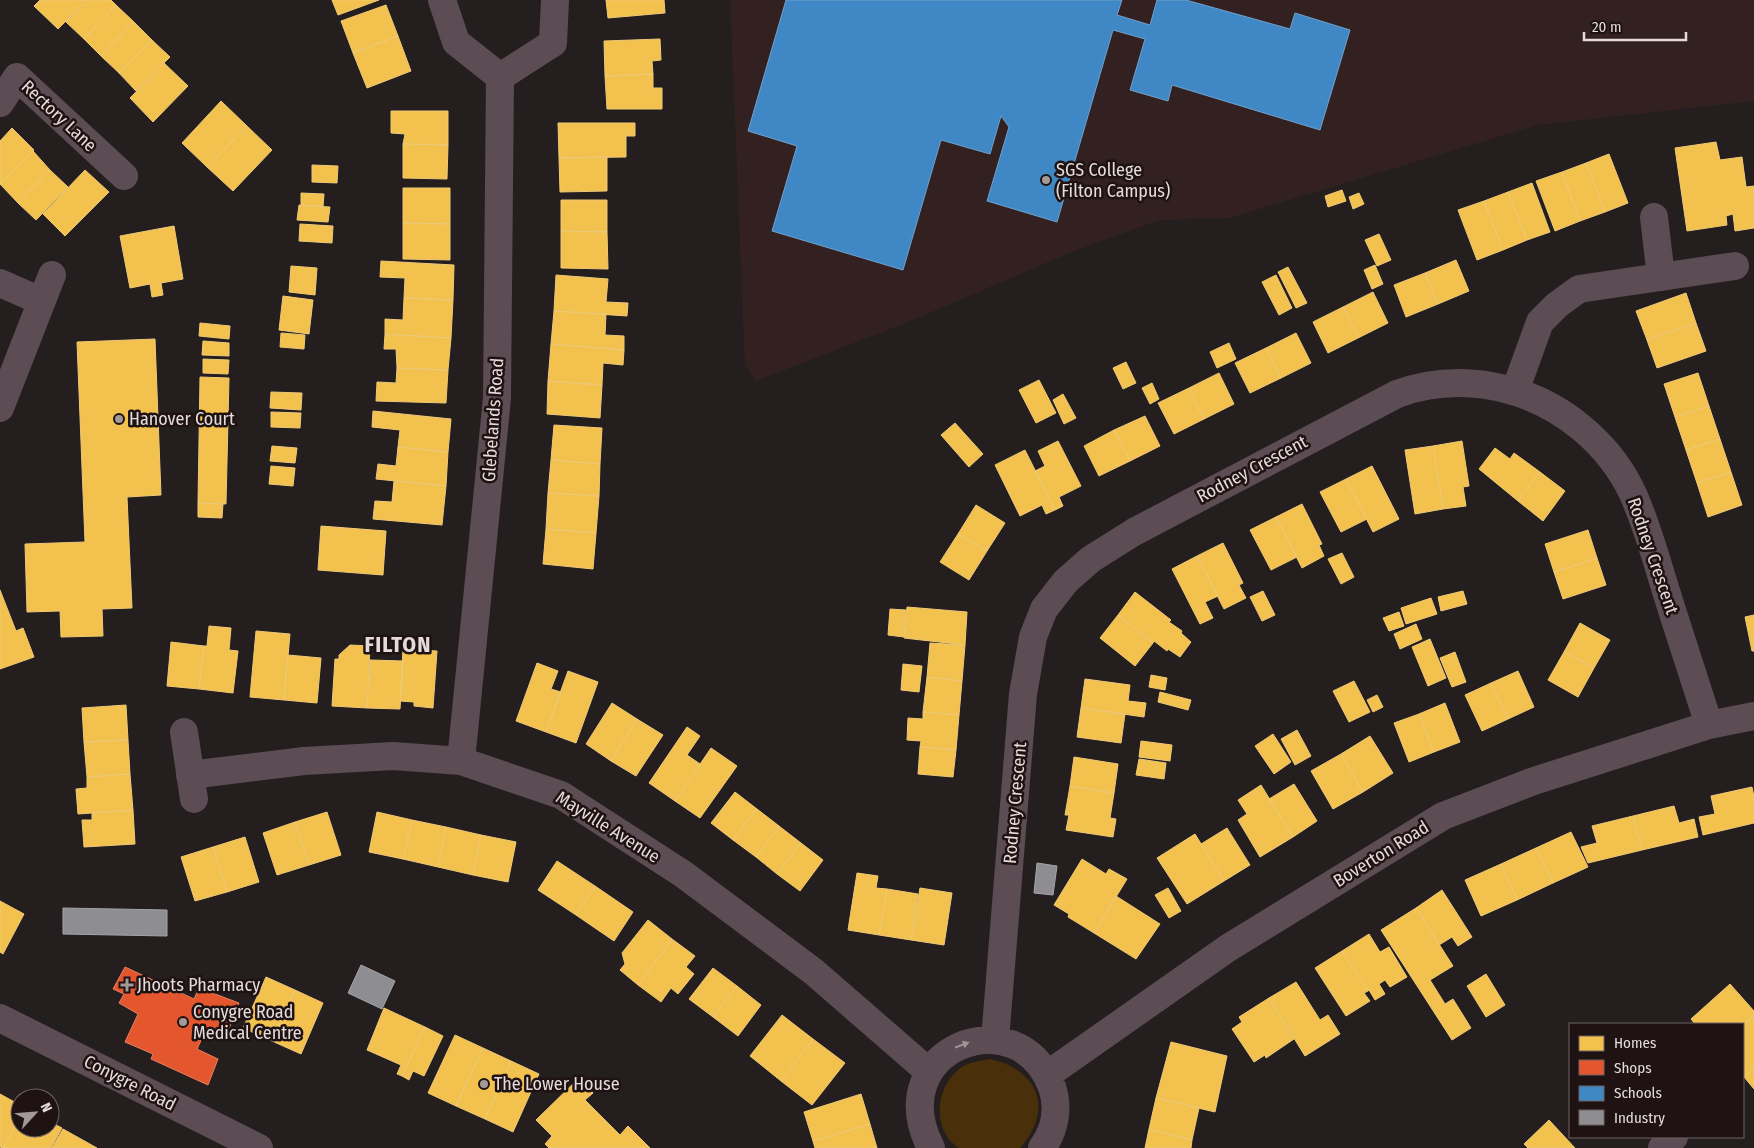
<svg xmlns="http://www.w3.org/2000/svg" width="1754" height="1148" font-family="'Fira Sans Condensed',sans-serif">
  <rect width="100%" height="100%" fill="#251e1e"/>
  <path fill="#332121" d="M730,0h1024v101l-216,24 -309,93 -69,2 -86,31 -161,69 -157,61 -11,-16z"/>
  <path fill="#4a300a" d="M990,1059c49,11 64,51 30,89h-61c-27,-17 -24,-59 -1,-78 9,-8 21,-9 32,-11z"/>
  <path fill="#f2c14e" stroke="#eec978" d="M40,0h47l-29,29 -24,-23z
    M87,0h24l5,5 -32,34 -18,-17z
    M332,0h47l-41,15z
    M606,0h58l1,13 -57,5z
    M116,5l18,17 -33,34 -17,-17z
    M386,5l12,31 -45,17 -12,-32z
    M134,22l18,18 -33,33 -18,-17z
    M398,36l13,35 -44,17 -14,-35z
    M660,39l1,21 -9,1 1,13 -48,2 -1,-35z
    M152,40l18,17 -34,34 -17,-18z
    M164,63l24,23 -35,36 -23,-24z
    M653,74v14h9v21h-55l-2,-33z
    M221,101l26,25 -40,41 -25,-24z
    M391,111h57v34l-45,-1 2,-10 -14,-1z
    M558,123h77v13h-9v21l-67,1z
    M247,126l25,24 -39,41 -26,-24z
    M12,128l22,22 -34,34v-43z
    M1716,142l4,18 22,-3 4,30 8,-1v42l-19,3 -2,-17 -7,2 1,9 -40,6 -12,-83z
    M403,144l45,1 -1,34 -44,-1z
    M33,151l17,19 -32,33 -18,-19z
    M1609,154l19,49 -23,9 -19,-49z
    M607,157v34l-47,1 -1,-34z
    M1586,163l19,49 -25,9 -18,-49z
    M312,165l26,1 -1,17 -25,-1z
    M50,170l18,17 -32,33 -18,-17z
    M85,170l24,22 -44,44 -22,-22z
    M1562,172l18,49 -25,10 -19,-50z
    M1532,183l18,49 -23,8 -19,-48z
    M403,188h47v36l-47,-1z
    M1342,190l4,11 -18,6 -3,-11z
    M1508,192l19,48 -24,10 -19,-49z
    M301,193l23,1 -1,13 -22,-2z
    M1359,193l5,11 -11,5 -4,-12z
    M561,200h46v32l-46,-1z
    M1484,201l19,49 -26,10 -19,-50z
    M299,205l31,2 -2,15 -31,-2z
    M403,223l47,1v36l-47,-1z
    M300,224l33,2 -1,17 -33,-2z
    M174,226l9,53 -22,4 2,12 -11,2 -2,-13 -20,4 -10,-52z
    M561,231l46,1 1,37 -47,-1z
    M1379,234l12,26 -14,6 -12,-26z
    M1456,260l13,31 -31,13 -13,-31z
    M381,261l73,4 -1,35 -49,-2 1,-20 -25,-1z
    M1375,265l8,19 -11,5 -8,-19z
    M291,266l26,2 -2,27 -26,-3z
    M1288,267l19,36 -11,5 -18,-36z
    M1425,273l13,31 -32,13 -12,-32z
    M556,275l52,4 -2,23 22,1 -1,13 -73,-5z
    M1276,275l16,33 -13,7 -17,-33z
    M1373,292l15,31 -30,15 -15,-31z
    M1686,293l10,30 -49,17 -11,-29z
    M283,296l30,4 -4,34 -30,-4z
    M404,298l49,2 -2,38 -66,-4v-15l18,1z
    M1343,307l15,31 -30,15 -15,-31z
    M554,311l52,3 -1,21 19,1v14l-73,-6z
    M200,323l30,3 -1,13 -30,-3z
    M1696,323l10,28 -49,17 -10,-28z
    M281,333l24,2 -1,14 -24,-2z
    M1296,333l15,30 -30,15 -15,-30z
    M385,334l66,4 -3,32 -51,-2 -1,-19h-12z
    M155,339l6,156 -34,2 5,111 -30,1 1,27 -42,1 -1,-26 -33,1 -2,-68 60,-2 -8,-200z
    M203,341l26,2v13l-27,-1z
    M1229,343l7,16 -19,9 -7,-16z
    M551,344l73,6 -1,15 -20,-2 -1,22 -54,-4z
    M1266,348l15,30 -31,15 -15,-30z
    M203,359l26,1 -1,14 -25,-1z
    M1126,362l10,21 -13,6 -10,-21z
    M397,368l51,2 -2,33 -70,-2 1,-19 19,1z
    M1219,373l15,31 -30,15 -15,-31z
    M1698,373l11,33 -34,11 -11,-33z
    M200,377l29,1 -3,126 -28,-1z
    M1039,380l17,33 -20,10 -17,-33z
    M548,381l54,4 -2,33 -53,-4z
    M1152,383l7,16 -9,5 -8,-16z
    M1189,388l15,31 -30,15 -16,-31z
    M271,392l31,1 -1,17 -31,-2z
    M1063,394l13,24 -12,6 -11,-24z
    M1709,406l11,33 -34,11 -11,-33z
    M373,411l78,8 -3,33 -50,-5 2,-17 -28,-3z
    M271,412l30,1 -1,15 -29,-1z
    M1145,416l15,30 -30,15 -16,-31z
    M955,423l28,31 -14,13 -28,-32z
    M554,425l48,3 -2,36 -49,-4z
    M1114,430l16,31 -31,15 -15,-30z
    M1720,439l11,33 -34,11 -11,-33z
    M1058,441l23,45 -22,11 4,9 -8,4 -20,-39 10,-5 -7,-15z
    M1462,441l7,45 -6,1 3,19 -23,3 -10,-63z
    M272,446l25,2 -2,15 -25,-2z
    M1433,446l10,63 -28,5 -10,-64z
    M398,447l50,5 -2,34 -70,-7 2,-15 18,2z
    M1495,448l15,11 4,-6 26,19 -22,29 -39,-32z
    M1025,450l30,60 -9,4 -4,-9 -22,11 -25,-51z
    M551,460l49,4 -1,32 -51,-3z
    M271,466l24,2 -2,18 -24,-2z
    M1372,466l27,53 -26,13 -27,-53z
    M1540,472l25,19 -22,30 -25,-20z
    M1731,472l11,33 -34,12 -11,-34z
    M1346,479l21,40 -26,13 -21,-40z
    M394,481l52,5 -4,39 -69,-6 2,-18 17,1z
    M548,493l51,3 -3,37 -50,-4z
    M198,503l25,1 -1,14 -24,-1z
    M1302,504l20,40 -3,1 5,11 -22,12 -26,-51z
    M976,505l29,18 -18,28 -29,-17z
    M1276,517l21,40 -26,13 -21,-40z
    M321,526l65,5 -3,44 -65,-5z
    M546,529l50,4 -3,36 -50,-5z
    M1588,530l9,28 -43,14 -9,-28z
    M958,534l29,17 -18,29 -29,-18z
    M1223,543l20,40 -4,2 7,13 -22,11 -27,-53z
    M1342,553l12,24 -13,7 -13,-25z
    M1197,556l21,40 -13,6 8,16 -13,6 -28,-55z
    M1597,558l9,27 -43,14 -9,-27z
    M0,590l16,41 7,-3 11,29 -34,12z
    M1263,591l12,24 -13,6 -12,-24z
    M1463,591l4,13 -26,7 -3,-14z
    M1135,592l36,28 -2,2 13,9 -1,2 10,9 -11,15 -12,-8 -1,2 -13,-10 -1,2 -35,-28z
    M1431,598l6,16 -31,10 -5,-16z
    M907,607l60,5 -2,33 -61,-7z
    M890,609l16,1 -2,27 -16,-2z
    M1399,612l5,14 -15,5 -6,-13z
    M1118,615l35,28 -18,23 -35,-28z
    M1754,615v36h-2l-7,-34z
    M1580,623l30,17 -16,28 -30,-16z
    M1416,624l6,15 -22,10 -6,-15z
    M209,626l22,2 -2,22 9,1 -5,42 -34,-4 5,-43h3z
    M256,631l34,3 -6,66 -34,-3z
    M1430,639l16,39 -18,8 -16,-39z
    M171,642l33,4 -5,43 -32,-3z
    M930,643l35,2 -3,36 -35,-4z
    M350,645l20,1 -3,62 -35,-2 3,-47h4v-4z
    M403,649l34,2 -4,57 -19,-2v-4l-14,-1z
    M1455,652l11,30 -14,5 -12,-29z
    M1564,652l30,16 -16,29 -30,-17z
    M288,655l33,3 -4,45 -33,-3z
    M370,660l33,1 -3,48 -33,-1z
    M537,663l21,8 -7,18 10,3 -15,40 -30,-11z
    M903,664l19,2 -3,26 -18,-2z
    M568,671l30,11 -22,61 -30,-11z
    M1518,671l16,36 -26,12 -17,-36z
    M1151,675l16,3 -2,12 -16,-3z
    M927,677l35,4 -3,34 -36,-3z
    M1085,679l45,6 -2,16 18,2 -2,14 -63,-9z
    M1354,681l16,31 -21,10 -16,-31z
    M1491,683l17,36 -26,12 -17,-36z
    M1160,692l31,8 -3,10 -30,-8z
    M1377,695l6,12 -10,5 -6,-12z
    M612,703l25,16 -26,42 -25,-17z
    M1445,703l15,39 -26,10 -15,-38z
    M126,705l2,35 -44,2 -2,-34z
    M1081,708l44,6 -4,29 -44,-6z
    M923,712l36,3 -3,35 -36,-3 1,-6 -14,-1 1,-22 15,1z
    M1419,714l15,38 -25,10 -15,-39z
    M637,719l26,16 -27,41 -25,-15z
    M687,727l13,9 -13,19 13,9 -25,37 -26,-18z
    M1297,730l14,26 -16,9 -14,-26z
    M1273,734l18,28 -17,12 -19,-28z
    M1370,736l23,37 -30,19 -22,-38z
    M128,740l2,34 -43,3 -3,-35z
    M1141,741l31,4 -2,16 -31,-4z
    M920,747l36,3 -3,27 -35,-3z
    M711,748l26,18 -37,52 -25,-17z
    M1341,754l22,38 -30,17 -22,-38z
    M1074,757l44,7 -4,29 -44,-7z
    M1139,759l27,4 -2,16 -28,-4z
    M130,774l3,36 -55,4 -2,-25 11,-1v-11z
    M1294,784l23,37 -24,16 -24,-38z
    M1261,785l32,52 -33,20 -22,-37 9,-6 -9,-14z
    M1070,786l44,7 -4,25 6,1 -3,18 -47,-7 3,-15h-4z
    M1752,787l2,10v26l-51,12 -4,-18 16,-3 -4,-18z
    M735,792l22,17 -24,31 -22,-17z
    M1674,806l5,17 15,-4 4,18 -56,13 -9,-34z
    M757,809l22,17 -23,31 -23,-17z
    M133,810l2,34 -51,3 -2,-27h10v-7z
    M327,812l14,43 -32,10 -14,-43z
    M377,812l35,8 -9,39 -34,-7z
    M1633,816l9,34 -54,13 -7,-16 16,-4 -5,-17z
    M412,820l34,7 -8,40 -35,-8z
    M295,822l14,43 -32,10 -14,-42z
    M779,826l22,17 -24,31 -21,-17z
    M446,827l35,8 -8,40 -35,-8z
    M1227,828l23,37 -26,16 -23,-37z
    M1571,832l17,35 -35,16 -17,-35z
    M1195,834l29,47 -37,23 -30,-46z
    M481,835l35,7 -8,40 -35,-7z
    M245,837l14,45 -32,10 -14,-45z
    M801,843l22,17 -23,31 -23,-17z
    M213,847l14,45 -32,9 -14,-44z
    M1536,848l17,35 -36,17 -16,-36z
    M1082,859l24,15 3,-5 18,10 -33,54 -26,-16 1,-3 -15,-9z
    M557,861l38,25 -19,29 -38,-25z
    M1501,864l16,36 -36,16 -16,-36z
    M857,873l21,3 -2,12 11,1 -8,46 -31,-5z
    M595,886l38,26 -19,29 -38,-26z
    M920,888l32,5 -8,52 -33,-5z
    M1168,888l13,23 -12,7 -14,-23z
    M887,889l31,5 -7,46 -32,-5z
    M1442,890l30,47 -14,9 -6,-9 -13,8 -23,-37z
    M1116,896l44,28 -24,35 -42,-26z
    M0,901l24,13 -21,40 -3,-2z
    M1416,908l37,58 -23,14 15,24 8,-5 18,29 -19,12 -71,-110z
    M648,920l24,19 -34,46 -18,-15 5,-6 -3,-11z
    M1369,934l11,18 9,-5 18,30 -17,10 -5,-7 -6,4 6,10 -10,6 -6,-10 -1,1 -26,-40z
    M672,939l23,17 -9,11 8,7 -16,20 -7,-6 -10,14 -23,-17z
    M1342,951l26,40 -4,2 6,8 -24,15 -31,-48z
    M713,968l24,18 -24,31 -24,-18z
    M1486,974l19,31 -19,12 -19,-31z
    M266,977l29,13 -23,51 -29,-13z
    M1296,982l24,38 8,-5 12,19 -35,22 -36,-58z
    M1730,984l24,27v4l-11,10 -48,-1 -4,-5z
    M737,986l24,19 -23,31 -25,-19z
    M295,990l28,13 -22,51 -29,-13z
    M1269,998l25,41 -28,19 -1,-3 -11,7 -22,-33 10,-7 -3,-5z
    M384,1008l41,19 -23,49 -5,-2 4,-9 -34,-15z
    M782,1015l31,24 -32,42 -31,-25z
    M1754,1015v53l-10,9 -1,-52z
    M425,1027l18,9 -19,40 -11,-5 -4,9 -7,-4z
    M455,1035l28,13 -27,58 -28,-13z
    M813,1039l32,24 -33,42 -31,-24z
    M1171,1042l56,14 -12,56 -59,-14z
    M483,1048l28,13 -26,58 -29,-13z
    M511,1061l28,13 -26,58 -28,-13z
    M1754,1068v21l-10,-12z
    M579,1078l14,15 -8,7 35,35 8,-9 22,22h-101l-4,-4 7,-8 -16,-16z
    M0,1094l20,11v12l-17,31 -3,-1z
    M861,1094l9,30 -57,17 -9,-29z
    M1156,1098l43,10 -7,32 -43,-11z
    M20,1117v11h30v-6l12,6 -11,20h-48z
    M1549,1120l26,28h-47l-4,-4z
    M870,1124l7,24h-62l-2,-7z
    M63,1129l34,19h-45z
    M1149,1129l43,11 -1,8h-46z"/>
  <path fill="#e4572e" stroke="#e47f62" d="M125,967l69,32 5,-11 40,15 -14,36 -19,-9 -9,19 21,10 -10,26 -57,-26 2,-5 -28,-12 13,-28 -19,-11 5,-9 -11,-5z"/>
  <path fill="#3f88c5" stroke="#71a1cc" d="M786,0h336l-5,15 33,10 7,-25h29l104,29 5,-16 55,17 -30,100 -148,-45 -4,16 -38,-11 15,-51 -32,-9 -56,192 -70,-21 22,-74 -8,-11 -11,38 -49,-14 -38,130 -131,-39 25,-85 -49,-15z"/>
  <path fill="#8d8d92" stroke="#a7a4a8" d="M1037,863l20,3 -4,29 -19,-2z
    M63,908l104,2v26l-104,-2z
    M361,965l34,16 -13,28 -34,-16z"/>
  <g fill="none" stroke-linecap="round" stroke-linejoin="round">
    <path stroke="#5c4c54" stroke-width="28" d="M442,0l14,42 44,35 -3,321 -36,363
      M500,77l53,-34 2,-43
      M0,103l17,-26 107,99
      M1654,217l7,60
      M0,283l41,18
      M1515,391l25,-69 17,-17 22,-16 156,-23
      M0,408l52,-133
      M184,732l10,67
      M190,775l114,-14 89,-5 68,5 100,34 122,79 131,98 115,100
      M0,1018l259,130
      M995,1040l28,-346 10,-57 11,-28 22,-28 25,-22 43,-27 263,-138c36,-13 75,-14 112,-4 53,14 101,54 124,104 14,31 23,65 33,97 14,45 29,90 43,134
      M1047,1075l181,-127 215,-132 91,-35 175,-56 45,-9
      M931,1148c-51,-99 87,-152 121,-61 7,21 3,43 -10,61
      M1662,1148l12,-11"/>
  </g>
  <defs><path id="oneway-solid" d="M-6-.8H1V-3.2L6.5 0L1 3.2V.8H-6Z" transform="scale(1.25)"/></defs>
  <use fill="#a09498" href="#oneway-solid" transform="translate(962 1045) rotate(-21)"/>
  <g fill="#a29999" stroke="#1e1212" stroke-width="2">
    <circle cx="1046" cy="180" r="5"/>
    <circle cx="119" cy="419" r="5"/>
    <path d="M124.5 977.5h5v5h5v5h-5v5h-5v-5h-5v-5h5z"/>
    <circle cx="183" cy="1022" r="5"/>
    <circle cx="484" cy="1084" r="5"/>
  </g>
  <g text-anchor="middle" stroke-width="5" stroke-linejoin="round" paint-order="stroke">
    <g font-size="18" fill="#e5dbdb" stroke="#1e1212">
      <text transform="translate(59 116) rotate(43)" y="6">Rectory Lane</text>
      <text transform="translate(493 420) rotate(-86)" y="6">Glebelands Road</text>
      <text transform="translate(1252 469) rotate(-28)" y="6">Rodney Crescent</text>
      <text transform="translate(1653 556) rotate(71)" y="6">Rodney Crescent</text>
      <text transform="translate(1015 803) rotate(-85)" y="6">Rodney Crescent</text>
      <text transform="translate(608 827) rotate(32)" y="6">Mayville Avenue</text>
      <text transform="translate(1381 854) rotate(-32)" y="6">Boverton Road</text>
      <text transform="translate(130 1083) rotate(27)" y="6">Conygre Road</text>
    </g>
    <g font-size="18" fill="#e5dbdb" stroke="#1e1212" text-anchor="start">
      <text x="1056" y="176">SGS College<tspan x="1056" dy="21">(Filton Campus)</tspan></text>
      <text x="129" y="425">Hanover Court</text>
      <text x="137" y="991">Jhoots Pharmacy</text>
      <text x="193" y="1018">Conygre Road<tspan x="193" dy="21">Medical Centre</tspan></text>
      <text x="494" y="1090">The Lower House</text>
    </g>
    <g font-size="22" font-weight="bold" letter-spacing="1" fill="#e5dbdb" stroke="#1e1212">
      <text x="398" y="652">FILTON</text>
    </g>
  </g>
  <rect x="1569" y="1023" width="175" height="115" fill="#1e1212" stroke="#6e6262"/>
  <rect x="1579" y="1036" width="25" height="15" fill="#f2c14e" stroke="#6e6262"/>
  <text x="1614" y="1048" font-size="15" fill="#e5dbdb">Homes</text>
  <rect x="1579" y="1060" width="25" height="15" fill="#e4572e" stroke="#6e6262"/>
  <text x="1614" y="1073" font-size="15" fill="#e5dbdb">Shops</text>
  <rect x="1579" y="1086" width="25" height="15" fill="#3f88c5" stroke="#6e6262"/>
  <text x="1614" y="1098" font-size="15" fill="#e5dbdb">Schools</text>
  <rect x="1579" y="1110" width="25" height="15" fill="#8d8d92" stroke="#6e6262"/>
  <text x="1614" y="1123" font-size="15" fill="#e5dbdb">Industry</text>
  <g transform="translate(35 1113) rotate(64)"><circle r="24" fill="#1e1212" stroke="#6e6262"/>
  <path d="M0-4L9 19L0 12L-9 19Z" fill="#a29999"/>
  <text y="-8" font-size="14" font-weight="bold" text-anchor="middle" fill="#e5dbdb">N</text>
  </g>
  <path d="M1584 32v8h102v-8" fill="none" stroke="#e5dbdb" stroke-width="2.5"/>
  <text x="1592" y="32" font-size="15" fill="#e5dbdb" stroke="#1e1212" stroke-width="4" paint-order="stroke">20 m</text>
</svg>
